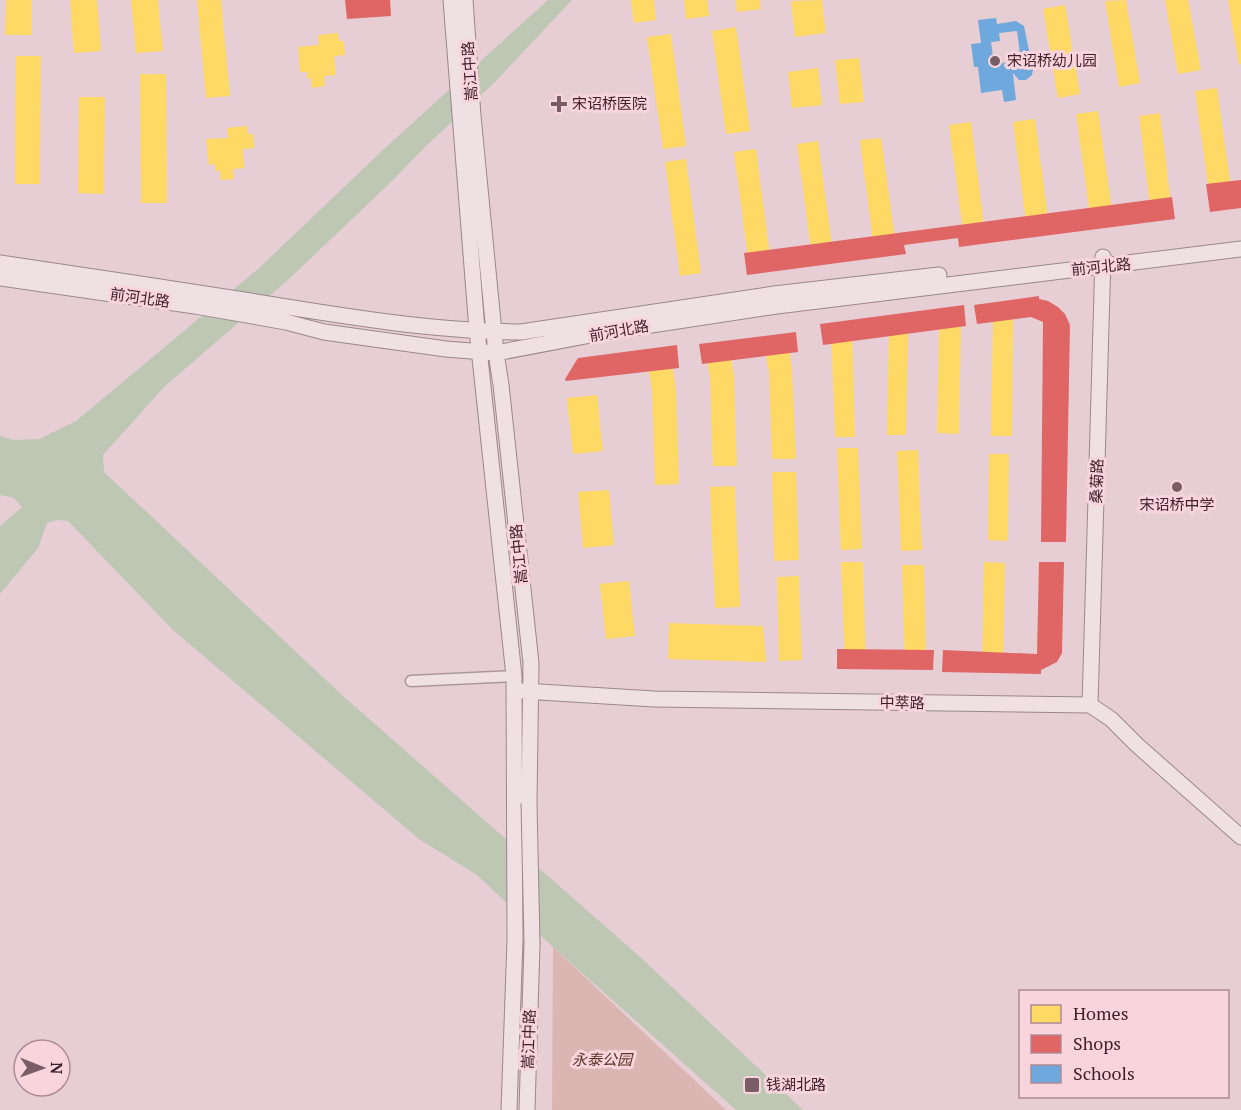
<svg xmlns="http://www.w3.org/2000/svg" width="1241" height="1110" font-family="'PT Serif','Noto Sans SC',serif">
  <rect width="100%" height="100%" fill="#e6ced4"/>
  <path fill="#dab5b2" d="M553,947l173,163h-174z"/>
  <path fill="#bec7b4" d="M548,0h24l-78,83 -66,61 -39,40 -99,94 -126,109 -61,68 1,17 239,224 296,260 164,154h-67l-183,-163 -76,-72 -58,-36 -246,-209 -105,-109 -11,-1 -10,3 -9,25 -38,46v-68l22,-19 -8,-9 -14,-3v-59l13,4 26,-1 37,-18 181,-151 127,-121z"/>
  <path fill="#ffd966" d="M6,0h26v35h-27z
    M70,0h27l4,51 -27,2z
    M131,0h27l5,51 -27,2z
    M197,0h24l9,96 -24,2z
    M347,0h21l1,7 -21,2z
    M631,0h23l2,20 -22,3z
    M684,0h23l2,16 -23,3z
    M736,0h24l1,9 -24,3z
    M822,0l4,33 -31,4 -4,-36z
    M1126,0l14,83 -21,4 -14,-86z
    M1165,0h23l13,70 -23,4z
    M1228,0h13v64l-2,1z
    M1065,5l15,89 -22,4 -15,-89z
    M736,27l14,104 -24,3 -14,-103z
    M338,33l1,8h5l1,14 -11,1 2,19 -12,1 1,10 -13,2 -1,-10 -4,1v-7h-7l-2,-25 21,-2 -1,-10z
    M671,34l15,112 -23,3 -16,-112z
    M16,56h25l-1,128h-25z
    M859,58l5,44 -24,2 -5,-44z
    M818,68l4,37 -30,3 -4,-36z
    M140,74h26l1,129h-26z
    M1217,88l16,115 -22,3 -16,-115z
    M79,97h26l-1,97 -26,-1z
    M1098,111l15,107 -22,3 -15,-107z
    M1160,113l12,99 -21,2 -12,-98z
    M1035,119l14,107 -22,3 -14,-107z
    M971,122l14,113 -21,3 -15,-113z
    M247,126l1,8h5l1,14 -11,1 1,19 -11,1 1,10 -13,1 -1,-9h-4l-1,-7 -6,1 -3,-26 22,-1 -1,-10z
    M881,138l15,108 -22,3 -14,-109z
    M818,141l15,113 -21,3 -15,-113z
    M756,149l15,114 -22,3 -15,-114z
    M686,159l15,114 -21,3 -15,-114z
    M1009,304l4,19 -1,113h-21l2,-111 -3,-19z
    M956,308l5,21 -2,105 -22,-1 2,-104 -4,-16z
    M905,317l3,19 -2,99h-19l2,-99 -2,-17z
    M1048,325h20l-2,102h-20z
    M831,326h21l3,111h-20z
    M787,335l5,33 4,91h-24l-3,-88 -6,-33z
    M729,342l5,35 3,89h-24l-3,-87 -5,-33z
    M670,349l6,42 3,93 -24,1 -3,-94 -6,-39z
    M597,395l6,56 -30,3 -6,-56z
    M1047,439h19l-3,102h-19v-36h2z
    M837,448h21l4,101 -21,1z
    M918,450l4,100 -21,1 -4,-100z
    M989,454h20l-1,87 -20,-1z
    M772,472h24l3,88 -25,1z
    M735,486l5,121 -25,1 -5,-121z
    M609,490l5,55 -31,3 -5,-56z
    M841,562h22l3,102 -21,1z
    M984,562l21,1 -2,106 -21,-1z
    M1042,563h21l-2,88h-21z
    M902,565h22l2,100 -21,1z
    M799,576l3,84 -23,1 -2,-84z
    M629,581l6,55 -29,3 -6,-55z
    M669,623l94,3 3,36 -98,-3z"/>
  <path fill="#e06666" d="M345,0h45l1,16 -44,3z
    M1241,180v28l-31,4 -4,-28z
    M1172,197l3,22 -216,28 -1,-9 -54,7 2,9 -159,21 -3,-22z
    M1039,296v3l9,2 10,6 7,7 5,11 -4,217h-25l2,-220 -12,-5 -54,7 -3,-19z
    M964,305l2,21 -143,19 -3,-21z
    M796,332l2,20 -96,12 -3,-20z
    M677,345l2,23 -113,13 -1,-2 13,-21z
    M1039,562h25l-2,91 -5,9 -16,8v4l-99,-2 1,-22 94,4z
    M837,649l97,1 -1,20 -96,-1z"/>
  <path fill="#6fa8dc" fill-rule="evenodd" d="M996,18l1,6 19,-3 8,5 9,44 -1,5 -6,5h-7l-6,-7 3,27 -12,2 -2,-12 -21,3 -3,-26h-4l-3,-23 10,-1 -3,-23zM1017,31l4,30 -27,3 -3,-22 9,-1 -1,-8z"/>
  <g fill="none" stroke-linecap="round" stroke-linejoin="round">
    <defs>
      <path id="street" d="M411,681l103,-5"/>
      <path id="secondary" d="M451,0l26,330 37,346 1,264 -6,170
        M465,0l8,116 23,237 5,32 30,278 -2,140
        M0,263c81,12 163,24 244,37 92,15 185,31 277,32l253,-38 165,-19
        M0,278l195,28 91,16 38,10 122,17 50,4 116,-22 165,-25 464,-57
        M523,691l131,8 436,6 21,14 26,26 104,92
        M1090,705l13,-448
        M527,1110l5,-166"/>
    </defs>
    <use href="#street" stroke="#ac969e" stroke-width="13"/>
    <use href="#secondary" stroke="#9b878e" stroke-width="17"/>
    <use href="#street" stroke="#eee0e3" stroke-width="10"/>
    <use href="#secondary" stroke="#eee0e3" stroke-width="15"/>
    <defs>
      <path id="secondary-bridge" d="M529,803l3,141"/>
    </defs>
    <use href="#secondary-bridge" stroke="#9b878e" stroke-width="17" stroke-linecap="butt"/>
    <use href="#secondary-bridge" stroke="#eee0e3" stroke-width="15"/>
  </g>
  <g fill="#785c67" stroke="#f8d4dc" stroke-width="2">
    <circle cx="995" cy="61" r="6"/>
    <path d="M556 95h6v6h6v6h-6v6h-6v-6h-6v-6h6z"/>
    <circle cx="1177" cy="487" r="6"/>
    <rect x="744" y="1077" width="16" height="16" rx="3"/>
  </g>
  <g text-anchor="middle" stroke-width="6" stroke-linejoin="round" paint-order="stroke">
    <g font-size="15" fill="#3c1e2c" stroke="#f8d4dc" text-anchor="start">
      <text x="1007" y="66">宋诏桥幼儿园</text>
      <text x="572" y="109">宋诏桥医院</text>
      <text x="1177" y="510" text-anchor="middle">宋诏桥中学</text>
      <text x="766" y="1090">钱湖北路</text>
    </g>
    <g font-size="15" fill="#3c1e2c" stroke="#f8d4dc">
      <text transform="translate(470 71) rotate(-94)" y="5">嵩江中路</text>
      <text transform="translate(1101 267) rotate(-6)" y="5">前河北路</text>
      <text transform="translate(140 298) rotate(8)" y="5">前河北路</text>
      <text transform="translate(619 331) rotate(-10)" y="5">前河北路</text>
      <text transform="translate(1097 481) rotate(-88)" y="5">桑菊路</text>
      <text transform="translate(519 554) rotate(-96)" y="5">嵩江中路</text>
      <text transform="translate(902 703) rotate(1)" y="5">中萃路</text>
      <text transform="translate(529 1039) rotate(-88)" y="5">嵩江中路</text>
    </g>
    <g font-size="15" font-style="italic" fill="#5a3323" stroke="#f8d4dc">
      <text x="602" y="1065">永泰公园</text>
    </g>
  </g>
  <rect x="1019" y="990" width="210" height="108" fill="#f8d4dc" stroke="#ad8b96" stroke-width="1.5"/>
  <rect x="1031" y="1005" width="30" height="18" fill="#ffd966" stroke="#ad8b96" stroke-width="1.5"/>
  <text x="1073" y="1020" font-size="18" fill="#3c1e2c">Homes</text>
  <rect x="1031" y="1035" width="30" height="18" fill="#e06666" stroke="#ad8b96" stroke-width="1.5"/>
  <text x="1073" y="1050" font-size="18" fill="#3c1e2c">Shops</text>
  <rect x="1031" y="1065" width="30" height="18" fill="#6fa8dc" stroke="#ad8b96" stroke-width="1.5"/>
  <text x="1073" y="1080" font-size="18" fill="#3c1e2c">Schools</text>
  <g transform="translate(42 1068) rotate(91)"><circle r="28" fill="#f8d4dc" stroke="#ad8b96" stroke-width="1.5"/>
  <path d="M0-4.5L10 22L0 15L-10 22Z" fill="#785c67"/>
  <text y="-9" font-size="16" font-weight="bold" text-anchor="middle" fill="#3c1e2c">N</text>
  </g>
</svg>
